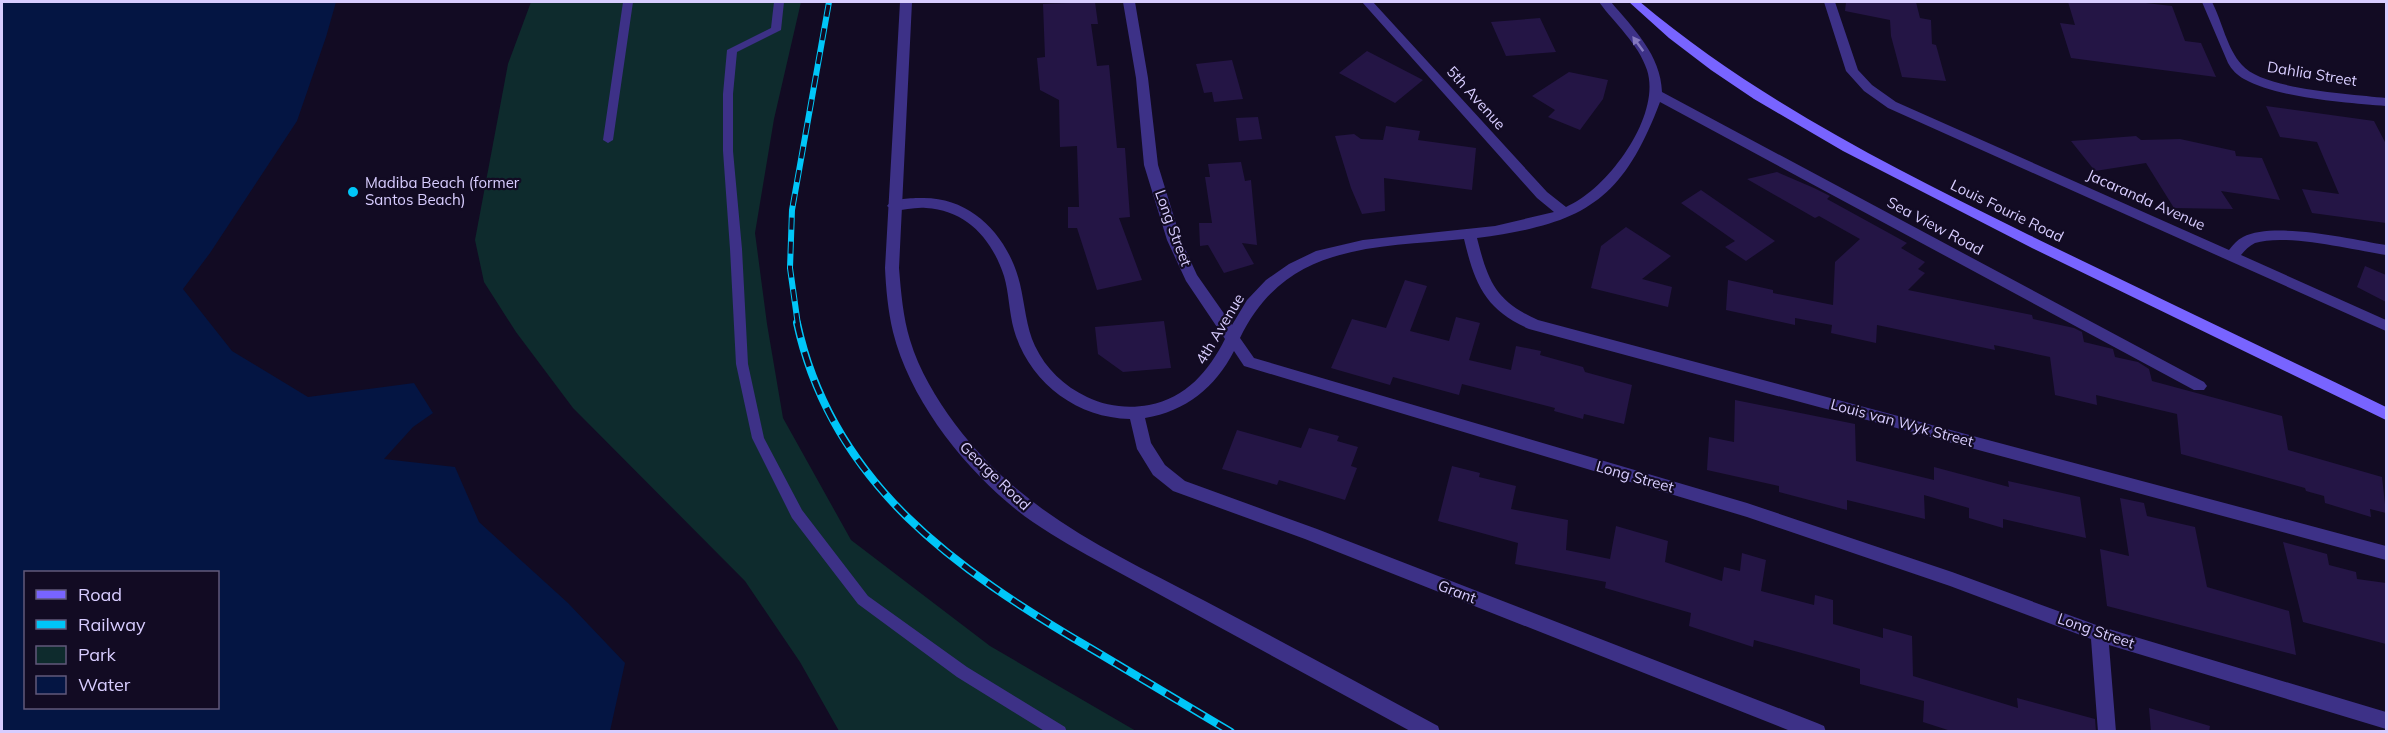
<svg xmlns="http://www.w3.org/2000/svg" width="2388" height="733" font-family="Mulish,sans-serif">
  <rect width="100%" height="100%" fill="#120b23"/>
  <path fill="#0e2b2d" d="M531,2h270l-27,117 -19,114 12,91 16,94 68,122 139,106 146,85h-297l-39,-69 -55,-81 -172,-173 -57,-76 -32,-50 -9,-42 33,-176z"/>
  <path fill="#041543" fill-rule="evenodd" d="M2,2h334l-10,35 -29,84 -87,132 -27,36 49,62 76,46 106,-14 19,30 -20,14 -29,32 71,8 24,55 89,81 57,60 -15,68h-608zM26,572h192v136h-192z"/>
  <path fill="#241545" d="M1095,2l3,22h-7l6,42 12,-1 8,83h8l5,69 -11,1 23,62 -45,10 -20,-62h-9v-21h11l-2,-61 -17,1 -1,-47 -19,-10 -3,-32 8,-1 -2,-53z
    M1846,2h70l4,16 11,2 1,24 4,1 10,36 -44,-4 -11,-41 -1,-16 -45,-9z
    M2068,2h69l35,4 13,35 16,2 15,34 -145,-19 -11,-35 15,2z
    M1540,18l16,34 -50,4 -15,-34z
    M1367,51l56,29 -28,23 -56,-30z
    M1232,60l11,39 -29,3 -2,-10 -8,1 -8,-29z
    M1569,72l39,8 -5,19 -23,31 -32,-13 7,-7 -23,-14z
    M2266,106l108,15 12,23v79l-74,-10 -10,-24 37,5 -22,-52 -37,-5z
    M1258,117l4,22 -23,2 -3,-23z
    M1386,126l34,5 -2,9 58,8 -4,42 -88,-12 1,33 -23,3 -11,-26 -16,-52 19,-2 7,5 22,1z
    M2136,136l5,4 39,-1 55,12 1,5 26,2 18,42 -59,-9 12,18 -59,-1 -28,-45 -51,8 -24,-30z
    M1241,162l4,19 6,-1 6,65 -15,-2 12,21 -30,9 -16,-28 -8,1 -1,-23h13l-7,-46h5l-2,-13z
    M1777,172l37,16 16,8 -3,3 80,44 -6,5 24,14 -7,7 7,4 -17,17 124,25 1,4 41,9 8,4 2,10 29,7 2,8 23,5 11,7 3,12 130,35 6,34 94,27 4,36 -16,-4 1,8 -46,-14 -1,-7 -18,-5 -1,-3 -124,-34 -4,-40 -81,-19 1,10 -42,-10 -5,-38 -56,-12 1,5 -118,-25 -1,18 -45,-10 1,-8 -37,-7v7l-69,-15 2,-30 45,10v3l60,12 2,-43 25,-23 -41,-23 -4,2 -68,-39z
    M1701,190l74,51 -29,20 -21,-14 10,-6 -54,-38z
    M1626,227l45,29 -29,23 30,8 -4,20 -77,-19 10,-42z
    M2365,266l21,9v27l-29,-15z
    M1405,280l22,6 -17,45 39,10 7,-24 24,6 -11,37 42,10 5,-24 25,5 -1,4 43,12 2,5 47,13 -8,39 -40,-10 -1,5 -29,-8 1,-3 -93,-24 -3,11 -66,-18 -3,8 -59,-17 21,-49 34,9z
    M1164,321l7,47 -48,4 -25,-18 -3,-27z
    M1735,400l120,24 1,37 78,19v-13l75,20 -1,-6 72,16 6,41 -83,-19v9l-34,-10v-10l-45,-13 1,24 -78,-19v10l-68,-18v-6l-72,-16 2,-33 25,5z
    M1309,428l30,8 -2,5 21,6 -7,19 6,2 -12,32 -66,-20 -2,5 -55,-16 15,-39 64,18z
    M1452,466l28,7 -1,4 37,9 -5,23 57,11 -2,30 44,9 6,-33 52,15 -3,21 57,19 2,-14 16,4 2,-18 24,7 -5,31 53,14 1,-10 18,5v24l50,14v-10l29,8 1,40 105,32 -1,-10 78,21 1,13h-142l-31,-10 1,-21 -64,-17v-15l-106,-29 -1,7 -64,-21 2,-13 -86,-25 1,-6 -91,-18 3,-21 -80,-22z
    M2120,498l24,5 3,13 48,11 12,60 82,24 7,44 -189,-49 -7,-57 29,7z
    M2283,542l44,12 2,11 27,7 1,7 29,4v61l-83,-22z
    M2149,708l61,18 -1,6h-58z"/>
  <g fill="none" stroke-linecap="round" stroke-linejoin="round">
    <path fill="#3d3187" fill-rule="evenodd" d="M623,2h10l-20,138 -5,3 -5,-3z
      M774,2h10l-3,28 -44,22 -4,42v57l9,98 6,115 16,74 38,72 66,86 99,71 98,60 2,5h-21l-89,-55 -99,-73 -66,-86 -40,-80 -16,-74 -6,-115 -7,-98v-57l4,-44 44,-22z"/>
    <path fill="#3d3187" fill-rule="evenodd" d="M1123,2h12l13,76 10,87 23,75 16,35 35,50 15,-25 19,-20 23,-16 27,-13 47,-11 132,-14 59,-14 -17,-14 -175,-196h11l174,190 19,15c41,-17 96,-91 81,-137 -9,-27 -32,-46 -48,-68h12c22,26 50,53 51,90l542,290 3,4 -3,4h-10l-534,-288c-38,101 -78,122 -183,136 11,43 18,63 61,82l848,226v14l-857,-231c-44,-20 -54,-44 -65,-90 -91,9 -178,4 -224,99l14,20 493,145 205,69 147,54 287,86v17l-277,-84 7,87h-18l-7,-93 -141,-53 -203,-69 -503,-151 -10,-15c-19,37 -48,60 -89,67l6,25 14,22 20,16 132,48 500,194 7,3 2,6h-33l-488,-193 -132,-48 -20,-16 -16,-26 -7,-30c-54,-1 -101,-37 -116,-89 -5,-18 -5,-37 -10,-54 -12,-37 -38,-66 -78,-68 -11,-1 -21,2 -32,3l-7,-5c6,-8 25,-8 35,-8 51,-1 87,40 98,86 5,21 6,43 15,62 11,23 29,40 52,51 19,9 40,12 62,8 37,-7 60,-34 76,-66l-39,-58 -19,-41 -23,-75 -8,-87z
      M1824,2h11l23,68 14,15 24,17 333,148c4,-5 8,-10 14,-13 31,-16 108,2 143,8v10c-33,-5 -100,-22 -131,-12 -6,3 -10,7 -14,12l145,65v11l-498,-223 -24,-17 -18,-20z
      M2202,2h10c10,19 15,47 30,63 21,25 111,29 144,33v8c-38,-3 -109,-8 -142,-27 -7,-4 -12,-9 -16,-16z"/>
    <path fill="#3d3187" fill-rule="evenodd" d="M900,2h12l-13,266c2,24 4,49 11,72 9,30 26,58 45,84 67,89 154,127 250,177 78,41 155,83 233,125l2,6h-28l-325,-177c-28,-16 -56,-32 -80,-53 -50,-43 -98,-106 -114,-170 -5,-21 -7,-43 -8,-64z"/>
    <path fill="#7864ff" fill-rule="evenodd" d="M1629,2h11c116,97 249,164 383,230 121,59 243,117 363,175v13l-354,-172 -189,-97 -89,-52 -43,-29 -42,-32z"/>
    <defs>
      <path id="rail-far1" d="M798,325l-8,-57 2,-58 37,-208"/>
      <path id="rail" d="M797,323c35,161 160,247 293,325 47,28 94,56 141,84"/>
    </defs>
    <use href="#rail-far1" stroke="#00c6f8" stroke-width="6"/>
    <use href="#rail" stroke="#00c6f8" stroke-width="8"/>
    <use href="#rail-far1" stroke="#120b23" stroke-width="4" stroke-dasharray="12" stroke-linecap="butt"/>
    <use href="#rail" stroke="#120b23" stroke-width="5" stroke-dasharray="15" stroke-linecap="butt"/>
  </g>
  <defs><path id="oneway-solid" d="M-6-.8H1V-3.2L6.5 0L1 3.2V.8H-6Z" transform="scale(1.5)"/></defs>
  <use fill="#8377bd" href="#oneway-solid" transform="translate(1638 44) rotate(-126)"/>
  <circle fill="#00c6f8" stroke="#120b23" stroke-width="2" cx="353" cy="192" r="6"/>
  <g text-anchor="middle" stroke-width="4.5" stroke-linejoin="round" paint-order="stroke">
    <g font-size="15" fill="#d8cdff" stroke="#120b23">
      <text transform="translate(2312 74) rotate(9)" y="5">Dahlia Street</text>
      <text transform="translate(1476 98) rotate(48)" y="5">5th Avenue</text>
      <text transform="translate(2146 200) rotate(24)" y="5">Jacaranda Avenue</text>
      <text transform="translate(2007 211) rotate(26)" y="5">Louis Fourie Road</text>
      <text transform="translate(1935 226) rotate(28)" y="5">Sea View Road</text>
      <text transform="translate(1173 228) rotate(70)" y="5">Long Street</text>
      <text transform="translate(1220 329) rotate(-59)" y="5">4th Avenue</text>
      <text transform="translate(1902 423) rotate(15)" y="5">Louis van Wyk Street</text>
      <text transform="translate(995 476) rotate(44)" y="5">George Road</text>
      <text transform="translate(1635 477) rotate(16)" y="5">Long Street</text>
      <text transform="translate(1457 592) rotate(21)" y="5">Grant</text>
      <text transform="translate(2096 631) rotate(19)" y="5">Long Street</text>
    </g>
    <g font-size="15" fill="#d8cdff" stroke="#120b23" text-anchor="start">
      <text x="365" y="188">Madiba Beach (former<tspan x="365" dy="17">Santos Beach)</tspan></text>
    </g>
  </g>
  <rect width="2388" height="733" fill="none" stroke="#d8cdff" stroke-width="6"/>
  <rect x="24" y="571" width="195" height="138" fill="#120b23" stroke="#61597b" stroke-width="1.5"/>
  <rect x="36" y="590" width="30" height="9" fill="#7864ff" stroke="#61597b" stroke-width="1.5"/>
  <text x="78" y="601" font-size="18" fill="#d8cdff">Road</text>
  <rect x="36" y="620" width="30" height="9" fill="#00c6f8" stroke="#61597b" stroke-width="1.5"/>
  <text x="78" y="631" font-size="18" fill="#d8cdff">Railway</text>
  <rect x="36" y="646" width="30" height="18" fill="#0e2b2d" stroke="#61597b" stroke-width="1.5"/>
  <text x="78" y="661" font-size="18" fill="#d8cdff">Park</text>
  <rect x="36" y="676" width="30" height="18" fill="#041543" stroke="#61597b" stroke-width="1.5"/>
  <text x="78" y="691" font-size="18" fill="#d8cdff">Water</text>
</svg>
